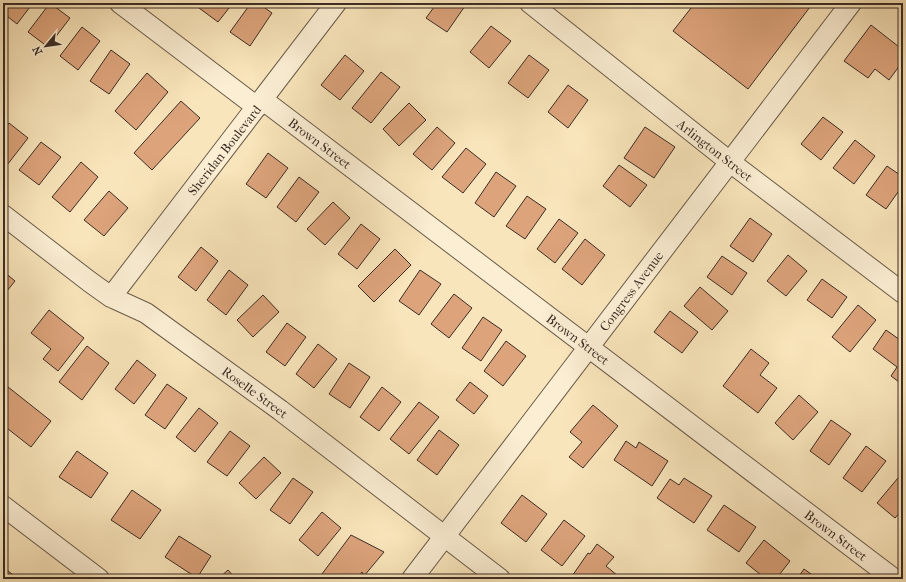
<svg xmlns="http://www.w3.org/2000/svg" width="906" height="582" font-family="'IM FELL French Canon',serif">
  <rect width="100%" height="100%" fill="#f9e5bb"/>
  <filter id="stains"><feTurbulence type="fractalNoise" baseFrequency=".005" numOctaves="4"/><feColorMatrix values="0 0 0 0 .2 0 0 0 0 .09 0 0 0 0 .02 0 0 0 .5 -.17"/></filter>
  <radialGradient id="worn" r=".72"><stop offset=".6" stop-color="#630" stop-opacity="0"/><stop offset="1" stop-color="#630" stop-opacity=".3"/></radialGradient>
  <path fill="#dda47c" stroke="#3b2d25" d="M3,3h30l-16,21 -14,-11z
    M50,3l20,15 -22,29 -20,-15z
    M196,3h37l-15,19 -23,-17z
    M251,3h7l14,10 -22,33 -20,-14z
    M437,3h25l3,3 -18,26 -21,-14z
    M695,3h118l-65,86 -75,-58z
    M871,25l32,25v11l-14,19 -14,-11 -7,9 -24,-17z
    M491,26l20,15 -22,27 -19,-16z
    M82,27l18,14 -22,29 -18,-14z
    M111,50l19,14 -21,30 -19,-13z
    M345,55l19,16 -24,29 -19,-15z
    M529,55l20,15 -21,28 -20,-15z
    M381,72l19,15 -29,36 -19,-15z
    M147,73l21,19 -32,38 -21,-19z
    M568,85l20,15 -20,28 -20,-16z
    M181,101l19,17 -48,52 -18,-17z
    M409,103l17,17 -27,26 -16,-17z
    M823,117l20,15 -22,28 -20,-16z
    M9,123l19,15 -24,31 -1,-1v-37z
    M437,127l18,16 -23,27 -19,-16z
    M645,127l30,20 -21,31 -30,-20z
    M855,140l20,16 -21,28 -21,-16z
    M41,142l20,15 -22,28 -20,-15z
    M466,148l20,16 -23,29 -21,-16z
    M268,153l20,15 -22,30 -20,-14z
    M81,162l17,15 -28,35 -18,-15z
    M619,165l28,20 -17,22 -27,-21z
    M887,166l16,11v8l-17,24 -20,-14z
    M496,172l20,14 -22,31 -19,-14z
    M299,177l20,15 -23,30 -19,-15z
    M109,191l19,17 -24,28 -20,-16z
    M527,196l19,13 -21,30 -19,-13z
    M333,202l17,16 -25,27 -18,-16z
    M750,218l22,16 -19,28 -23,-16z
    M559,219l19,14 -23,30 -18,-14z
    M361,224l19,15 -23,30 -19,-15z
    M585,239l20,16 -23,30 -20,-16z
    M201,247l17,14 -22,30 -18,-14z
    M395,249l16,16 -37,37 -16,-16z
    M788,255l19,16 -21,25 -19,-15z
    M722,256l25,17 -15,22 -25,-18z
    M229,270l19,15 -22,30 -19,-15z
    M420,270l21,14 -22,31 -20,-14z
    M3,271l12,10 -12,15z
    M822,279l25,18 -15,21 -25,-18z
    M700,287l28,24 -16,19 -28,-24z
    M454,294l18,14 -23,30 -18,-14z
    M263,295l16,17 -26,25 -16,-17z
    M858,305l18,15 -26,32 -18,-15z
    M49,310l35,28 -26,33 -15,-12 8,-10 -20,-16z
    M670,311l28,21 -16,21 -28,-21z
    M483,317l19,13 -21,31 -19,-13z
    M287,323l19,14 -21,29 -19,-14z
    M886,330l17,12v43l-12,-9 6,-9 -24,-18z
    M506,341l20,15 -23,30 -19,-15z
    M318,344l19,15 -23,29 -18,-14z
    M87,346l22,17 -27,37 -23,-18z
    M751,349l18,14 -9,12 17,13 -19,25 -35,-27z
    M137,360l19,15 -22,29 -19,-15z
    M349,363l21,14 -20,31 -21,-14z
    M470,382l18,14 -14,18 -18,-14z
    M3,383l48,38 -20,26 -28,-22z
    M167,384l20,14 -22,31 -20,-14z
    M382,387l19,15 -22,29 -19,-14z
    M799,395l19,17 -25,28 -18,-17z
    M419,402l20,15 -30,37 -19,-15z
    M593,405l25,21 -35,42 -14,-11 13,-15 -12,-10z
    M199,408l19,15 -23,29 -19,-15z
    M831,420l20,14 -22,31 -19,-14z
    M439,430l20,15 -22,30 -20,-15z
    M230,431l20,15 -23,30 -20,-14z
    M626,441l10,7 3,-6 29,19 -16,25 -38,-26z
    M866,446l20,15 -24,31 -19,-14z
    M77,451l31,22 -17,25 -32,-21z
    M264,457l17,16 -25,26 -17,-16z
    M903,472v37l-8,9 -18,-15z
    M293,478l20,14 -23,32 -20,-14z
    M684,478l28,18 -18,27 -37,-25 13,-19 9,6z
    M132,490l29,20 -21,29 -29,-19z
    M522,495l25,19 -21,28 -25,-19z
    M724,505l32,22 -17,25 -32,-22z
    M322,512l19,16 -23,28 -19,-16z
    M564,520l21,16 -23,30 -21,-16z
    M351,535l33,17 -20,24 -2,-4 -5,7h-37l-1,-1z
    M179,536l32,20 -14,22 -32,-21z
    M764,540l26,21 -14,18h-10l-20,-16z
    M597,544l17,13 -8,9 12,10 -2,3h-46l18,-26 2,1z
    M3,567l9,7 -4,5h-5z
    M804,569l14,10h-21z
    M228,570l8,9h-18z"/>
  <g fill="none" stroke-linecap="round" stroke-linejoin="round">
    <defs>
      <path id="minor" d="M120,3l137,104
        M530,3l200,159 173,131
        M263,100l631,479
        M3,215l87,67 21,15 35,16 134,97 220,169
        M111,297l225,-294
        M3,506l96,73
        M412,579l439,-576"/>
    </defs>
    <use href="#minor" stroke="#6a5b4a" stroke-width="22"/>
    <use href="#minor" stroke="#fbeed3" stroke-width="20"/>
  </g>
  <g text-anchor="middle" stroke-width="3.5" stroke-linejoin="round" paint-order="stroke">
    <g font-size="13" fill="#3b2d25" stroke="#fbeed3">
      <text transform="translate(320 143) rotate(37)" y="5">Brown Street</text>
      <text transform="translate(224 150) rotate(-52)" y="5">Sheridan Boulevard</text>
      <text transform="translate(715 150) rotate(38)" y="5">Arlington Street</text>
      <text transform="translate(631 291) rotate(-53)" y="5">Congress Avenue</text>
      <text transform="translate(578 339) rotate(37)" y="5">Brown Street</text>
      <text transform="translate(255 392) rotate(36)" y="5">Roselle Street</text>
      <text transform="translate(836 535) rotate(37)" y="5">Brown Street</text>
    </g>
  </g>
  <rect width="906" height="582" fill="none" stroke="#f9e5bb" stroke-width="16"/>
  <rect x="4" y="4" width="898" height="574" fill="none" stroke="#3b2d25" stroke-width="2"/>
  <rect x="8" y="8" width="890" height="566" fill="none" stroke="#3b2d25"/>
  <g transform="translate(46 46) rotate(241)" stroke="#fbeed3" stroke-width="3" paint-order="stroke">
  <path d="M0-3L7 15L0 10L-7 15Z" fill="#3b2d25"/>
  <text y="-6" font-size="11" font-weight="bold" text-anchor="middle" fill="#3b2d25">N</text>
  </g>
  <rect width="100%" height="100%" filter="url(#stains)"/>
  <rect width="100%" height="100%" fill="url(#worn)"/>
</svg>
